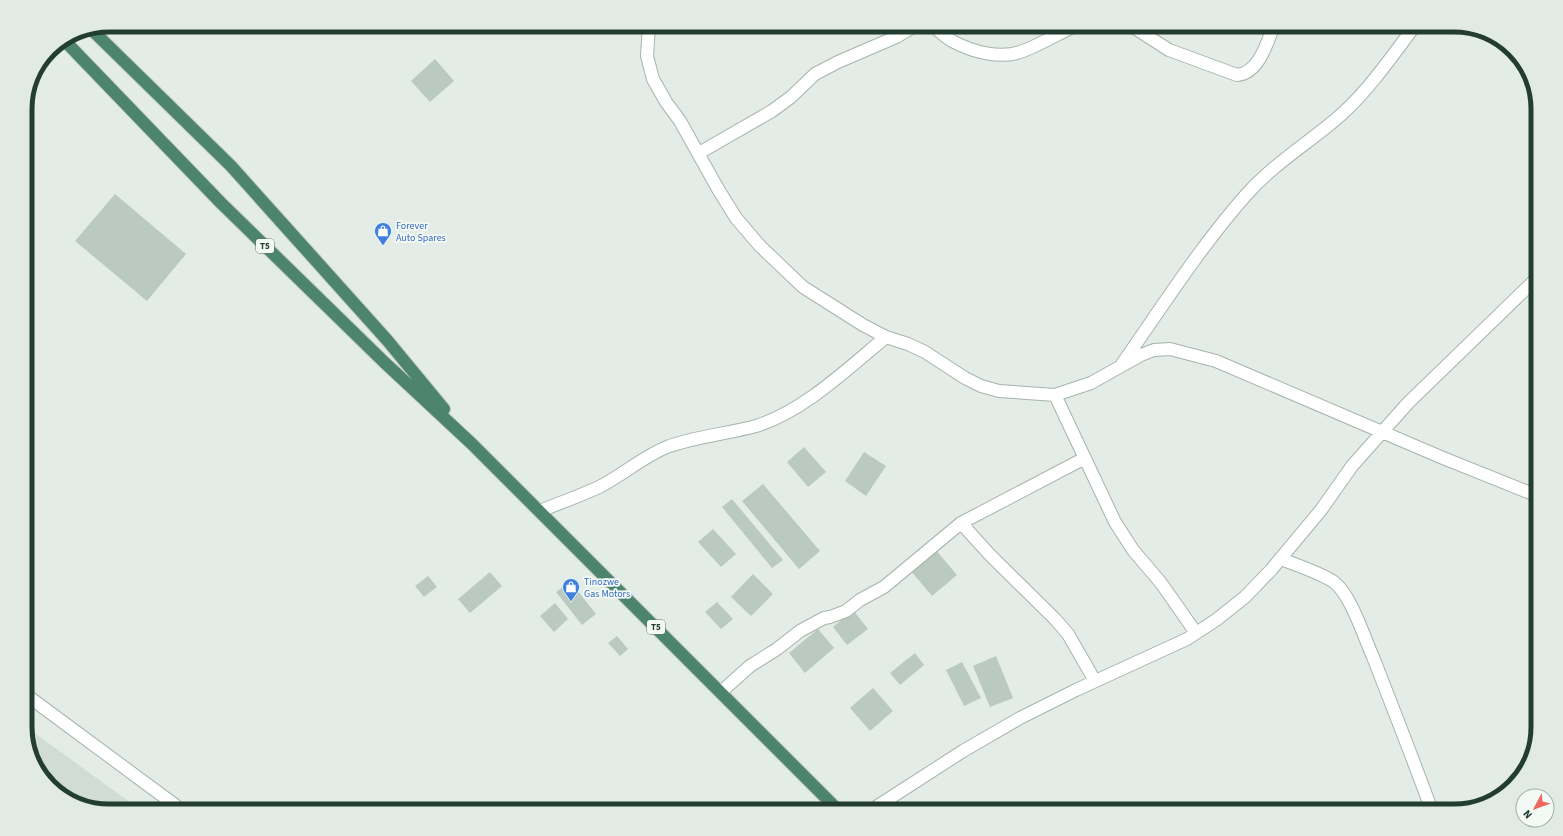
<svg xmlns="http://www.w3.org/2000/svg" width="1563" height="836" font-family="'Source Sans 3',sans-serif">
  <rect width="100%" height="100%" fill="#e3ece6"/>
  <path fill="#d1dcd5" d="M25,726l117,85h-33l-37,-9 -33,-29 -14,-40z"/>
  <path fill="#bbcac1" d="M435,59l19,22 -24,21 -19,-21z
    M115,194l71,60 -39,47 -72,-60z
    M804,447l22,25 -18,15 -21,-25z
    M864,452l22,14 -20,30 -21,-15z
    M763,484l57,67 -21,18 -57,-68z
    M732,499l51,61 -11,8 -50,-61z
    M713,529l23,25 -15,13 -23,-25z
    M935,549l22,26 -25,21 -22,-26z
    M490,572l12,14 -32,27 -12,-14z
    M753,574l20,20 -22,22 -20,-19z
    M428,576l9,11 -13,10 -9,-11z
    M570,581l26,33 -14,11 -26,-33z
    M717,602l16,17 -12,10 -16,-17z
    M555,603l13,16 -14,13 -14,-16z
    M853,610l15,19 -21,16 -14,-18z
    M818,629l16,19 -29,25 -16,-20z
    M617,636l11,13 -8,7 -12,-13z
    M915,653l9,12 -24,20 -10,-12z
    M996,656l17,42 -23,9 -17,-41z
    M962,662l19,36 -17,8 -18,-36z
    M873,688l20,23 -23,20 -20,-23z"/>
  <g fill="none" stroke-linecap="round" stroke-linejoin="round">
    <defs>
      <path id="minor" d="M649,25l-2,31 6,23 13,23 14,19 38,68 18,29 24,28 43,41 60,38 23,12 22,7 17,8 40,26 16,8 18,5 56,4 36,-12 50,-28 13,-5 16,-1 46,12 227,97 95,38
        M932,25c7,6 14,13 22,17 19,10 46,17 66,10 18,-6 39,-19 57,-27
        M1130,25l39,25 68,25c22,-2 30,-32 37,-50
        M699,153l73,-42 19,-14 24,-23 23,-12 58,-25 20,-12
        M1122,364c40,-57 78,-117 124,-169 28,-32 66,-54 97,-82 26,-24 47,-54 68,-82l3,-6
        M1055,395l60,127 18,28 28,33 35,50
        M540,511c19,-8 40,-15 59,-24 24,-12 43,-30 68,-40 29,-11 60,-13 89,-21 48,-15 91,-57 130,-89
        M961,523l29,32 65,64 13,15 27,47
        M1281,559c15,6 40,14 53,23 17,13 30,55 39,75 20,51 40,102 59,154
        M721,692l29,-26 27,-17 23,-18 24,-13 6,-1 16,-6 14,-11 24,-13 77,-64 124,-65
        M25,694l158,117
        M870,811l93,-60 57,-33 56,-28 111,-51 29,-19 29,-23 26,-27 50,-60 31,-44 56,-63 130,-126"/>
      <path id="trunk" d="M91,29l140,137 156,174 57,69
        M64,40l157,163 163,159 88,82 367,367"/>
    </defs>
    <use href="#minor" stroke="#a6b4ac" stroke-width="14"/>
    <use href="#trunk" stroke="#c1c9c5" stroke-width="14"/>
    <use href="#minor" stroke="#fff" stroke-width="12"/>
    <use href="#trunk" stroke="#4c846d" stroke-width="12"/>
  </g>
  <defs>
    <symbol id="shop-pin" viewBox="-11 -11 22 30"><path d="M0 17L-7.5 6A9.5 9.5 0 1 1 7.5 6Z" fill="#3f7fe0" stroke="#f3f9f5"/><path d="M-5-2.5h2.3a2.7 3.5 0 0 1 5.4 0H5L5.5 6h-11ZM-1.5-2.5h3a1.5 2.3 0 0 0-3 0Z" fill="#fff"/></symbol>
  </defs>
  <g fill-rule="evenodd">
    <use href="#shop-pin" x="373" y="221" width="20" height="27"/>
    <use href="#shop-pin" x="561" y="577" width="20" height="27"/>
  </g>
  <g text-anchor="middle" stroke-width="3.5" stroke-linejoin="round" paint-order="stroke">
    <g fill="#f3f9f5" stroke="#61756c" stroke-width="1">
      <rect x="256" y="239" width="18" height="14" rx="3"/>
      <rect x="647" y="620" width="18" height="14" rx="3"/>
    </g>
    <g font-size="9" font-weight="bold" fill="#233d31">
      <text x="265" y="249">T5</text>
      <text x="656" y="630">T5</text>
    </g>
    <g font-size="10" fill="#366cbe" stroke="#f3f9f5" text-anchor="start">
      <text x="396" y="229">Forever<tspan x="396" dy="12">Auto Spares</tspan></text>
      <text x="584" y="585">Tinozwe<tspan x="584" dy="12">Gas Motors</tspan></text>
    </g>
  </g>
  <path d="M0 0H1563V836H0ZM109 32H1454A77 77 0 0 1 1531 109V727A77 77 0 0 1 1454 804H109A77 77 0 0 1 32 727V109A77 77 0 0 1 109 32Z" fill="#e2eae5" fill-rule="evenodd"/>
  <path fill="none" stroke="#233d31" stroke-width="5" d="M109 32H1454A77 77 0 0 1 1531 109V727A77 77 0 0 1 1454 804H109A77 77 0 0 1 32 727V109A77 77 0 0 1 109 32Z"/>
  <g transform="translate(1535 808) rotate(229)"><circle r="19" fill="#f3f9f5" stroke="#a0aea7"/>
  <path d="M0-3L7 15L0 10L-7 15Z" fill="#ed6960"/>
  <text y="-6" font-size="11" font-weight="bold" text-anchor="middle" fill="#233d31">N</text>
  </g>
</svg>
